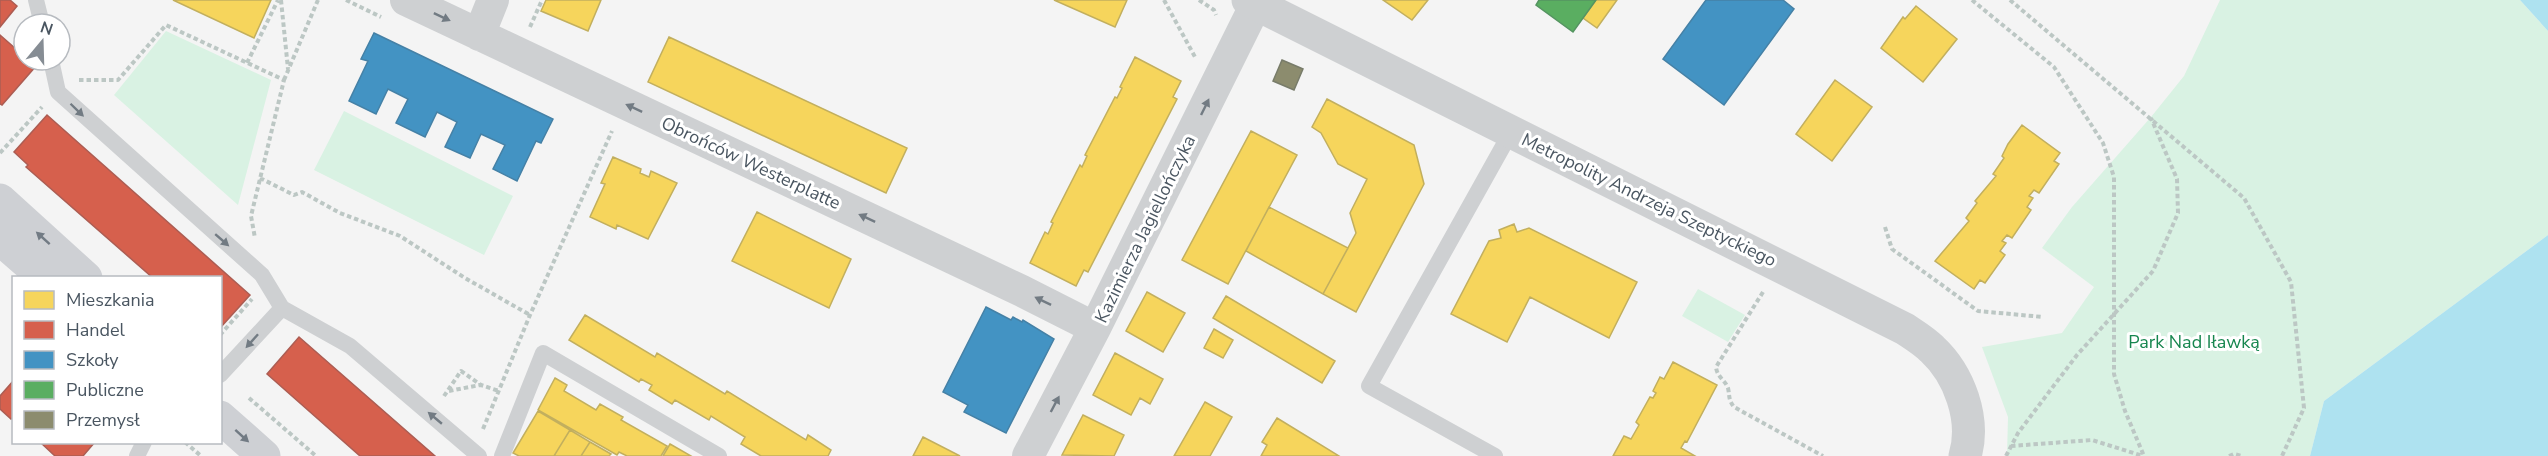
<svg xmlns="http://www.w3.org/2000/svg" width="2548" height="456" font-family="'Nunito Sans',sans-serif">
  <rect width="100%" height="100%" fill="#f4f4f4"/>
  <path fill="#d9f2e3" d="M2220,0h300l28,31v204l-224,166 -14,55h-303l1,-39 -26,-70 80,-14 32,-46 -52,-39 30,-41 79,-90 33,-41z
    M166,31l105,49 -33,125 -124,-110z
    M344,111l169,85 -29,59 -170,-85z
    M1698,289l47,26 -17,27 -46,-26z"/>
  <path fill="#aee2f0" d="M2520,0h28v31z
    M2548,235v221h-238l14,-55z"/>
  <path fill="#f6d55c" stroke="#c2af5e" stroke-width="1.5" d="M173,0h98l-17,38z
    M546,0h55l-13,31 -47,-20z
    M1054,0h73l-12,27z
    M1383,0h45l-16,20z
    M1596,0h21l-20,28 -14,-10z
    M1916,6l41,33 -34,43 -42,-34 22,-31 2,2z
    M669,37l238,111 -21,45 -238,-111z
    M1135,57l46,24 -8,16 4,2 -89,173 -4,-2 -8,16 -46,-23 15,-31 3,2 5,-11 -2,-1 29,-57 2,2 5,-11 -2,-1 30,-58 2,1 5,-10 -2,-1z
    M1835,80l37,27 -40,54 -36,-27z
    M1327,99l87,46 10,39 -68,128 -33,-18 33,-61 -6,-20 17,-34 -29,-15 -17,-31 -9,-6z
    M2022,125l38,28 -6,8 5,3 -20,29 -5,-3 -5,6 4,2 -6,9 4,3 -19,28 -5,-3 -5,6 4,2 -6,8 5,4 -20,28 -5,-3 -6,9 -39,-28 34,-40 -3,-3 11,-15 -2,-2 21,-25 -3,-2 11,-16 -2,-2 6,-12z
    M1251,131l46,24 -69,129 -46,-24z
    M613,157l28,12 -1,4 9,4 2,-6 26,12 -29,56 -31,-14 -1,4 -26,-12 15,-33 -4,-1z
    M1269,207l79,41 -25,46 -77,-43z
    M757,212l94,47 -22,49 -97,-47z
    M1514,224l3,8 12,-4 108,54 -28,56 -79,-41 -23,45 -56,-28 38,-73 12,-3 -2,-8z
    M1147,292l38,21 -22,39 -37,-21z
    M1226,296l109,65 -13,22 -109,-65z
    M585,315l70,42 2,-4 68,41 2,-3 79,49 2,-5 23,15 -3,6h-67l-20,-12 4,-7 -34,-21 -2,4 -34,-20 -3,4 -23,-14 3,-5 -11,-6 -2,3 -70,-42z
    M1214,329l19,11 -10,18 -19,-10z
    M1115,353l48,26 -13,25 -10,-6 -9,17 -38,-20z
    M1673,362l44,23 -30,57 -2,-1 -4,7 14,8h-82l11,-20 7,3 8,-14 -3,-3 14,-25 3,1 3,-5 -3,-2 7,-14 4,2z
    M555,378l12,7 -3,6 32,19 4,-6 23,13 -2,3 46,26 -6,10h-34l-8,-4 -2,3 -79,-45z
    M1205,402l27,15 -22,39h-36z
    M538,411l32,19 -16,26h-35l-6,-3z
    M1083,415l41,20 -10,21 -52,-1z
    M1277,418l62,38h-78l6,-11 -5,-3z
    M570,430l20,12 -9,14h-27z
    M923,437l37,19h-47z
    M590,442l21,12 -2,2h-28z
    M670,444l21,12h-28z"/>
  <path fill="#d6604d" stroke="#ac5d53" stroke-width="1.5" d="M0,0h10l7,6 -17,21z
    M0,35l24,21v4h5l7,6 -34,39 -2,-1z
    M47,115l203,180 -30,33v-50h-67l-127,-111 2,-2 -14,-13z
    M299,337l136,119h-75l-93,-82z
    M14,380v37l-3,2 -11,-10v-13z
    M40,442h55l-12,14h-28z"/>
  <path fill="#4393c3" stroke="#4581a6" stroke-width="1.5" d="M1706,0h77l11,9 -70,96 -61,-46z
    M374,33l179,86 -12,24 -5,-2 -19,40 -24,-12 12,-24 -24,-11 -11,24 -25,-11 12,-25 -20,-10 -12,25 -29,-14 12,-24 -20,-10 -12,25 -27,-13 19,-40 -7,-2z
    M986,307l25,13 2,-3 9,5 1,-2 31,19 -48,94 -42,-21 4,-7 -25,-13z"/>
  <path fill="#5aae61" stroke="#559461" stroke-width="1.5" d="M1539,0h57l-23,32 -37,-27z"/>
  <path fill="#8c8c6e" stroke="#787c6a" stroke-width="1.5" d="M1282,60l21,9 -9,21 -21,-9z"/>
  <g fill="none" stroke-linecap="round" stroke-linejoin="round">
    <path stroke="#bcc7c4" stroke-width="4" stroke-dasharray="4.5 3" stroke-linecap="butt" d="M281,0l7,69
      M346,0l35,17
      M1164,0l31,57
      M1199,0l15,10 2,5
      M1972,0l82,67 49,76 11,34v197l11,37 19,45
      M2010,0l234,198 47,84 13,126 -22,48
      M530,27l12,-27
      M247,63l31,-63
      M79,80h39l48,-55 118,55 -33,136 4,22
      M284,80l34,-80
      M0,153l42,-46
      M260,178l34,17 8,-3 38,21 60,23 65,42 65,37
      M1885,227l7,22 86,62 65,6
      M1763,292l-47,75c1,10 9,13 12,21 2,9 0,11 6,19l89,49
      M220,335l32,-36
      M449,391l31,-6
      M444,396l17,-25 20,14 18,6
      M249,398l67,58
      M483,429l47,-114 82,-184
      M185,442l16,14
      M2011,446l81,-6 51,16
      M2006,456l12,-23 59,-78 76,-84 25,-58 -1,-34 -26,-61
      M2229,456l5,-2 8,2"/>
    <path stroke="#ced0d2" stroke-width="16" d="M36,0l6,24
      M51,60l7,32 204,183 20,33 68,38 129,110
      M220,375l62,-67
      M137,456l7,-14
      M502,456l41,-103 176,103
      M1495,456l-126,-70 142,-254"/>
    <path stroke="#ced0d2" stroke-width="32" d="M406,0l616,291 73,37
      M479,35l14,-35
      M1028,456l67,-128 163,-328"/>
    <path stroke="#ced0d2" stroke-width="33" d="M1248,0l657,329c9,6 19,12 27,20 27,25 44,70 33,107"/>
    <path stroke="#ced0d4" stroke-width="33" d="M0,200l86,78
      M0,239l45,39
      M220,417l44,39"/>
  </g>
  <defs><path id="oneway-solid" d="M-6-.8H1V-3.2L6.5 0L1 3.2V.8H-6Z" transform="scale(1.5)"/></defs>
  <g fill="#727b83">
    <use href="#oneway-solid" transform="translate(442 17) rotate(25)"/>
    <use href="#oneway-solid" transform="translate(1205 107) rotate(-64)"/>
    <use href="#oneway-solid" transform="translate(634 108) rotate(-155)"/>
    <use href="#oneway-solid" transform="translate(77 110) rotate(44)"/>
    <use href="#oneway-solid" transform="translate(867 218) rotate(-155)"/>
    <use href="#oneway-solid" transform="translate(222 240) rotate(41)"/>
    <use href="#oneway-solid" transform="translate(1043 301) rotate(-154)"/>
    <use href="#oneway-solid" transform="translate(252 341) rotate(132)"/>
    <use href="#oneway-solid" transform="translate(1055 404) rotate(-62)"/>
    <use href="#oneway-solid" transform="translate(435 418) rotate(-140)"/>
  </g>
  <g fill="#727b84">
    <use href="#oneway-solid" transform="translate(43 238) rotate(-138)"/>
    <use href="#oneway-solid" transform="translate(242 436) rotate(42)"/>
  </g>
  <g text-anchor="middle" stroke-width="6" stroke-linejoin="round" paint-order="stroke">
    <g font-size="18" fill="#4a5661" stroke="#fff">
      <text transform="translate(751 163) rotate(25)" y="6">Obrońców Westerplatte</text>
      <text transform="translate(1649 200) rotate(26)" y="6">Metropolity Andrzeja Szeptyckiego</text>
      <text transform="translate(1145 229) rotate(-64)" y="6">Kazimierza Jagiellończyka</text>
    </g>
    <g font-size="18" fill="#17864f" stroke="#fff">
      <text x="2194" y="348">Park Nad Iławką</text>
    </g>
  </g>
  <rect x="12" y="276" width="210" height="168" fill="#ffffff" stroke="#b7bbc0" stroke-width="1.5"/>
  <rect x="24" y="291" width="30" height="18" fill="#f6d55c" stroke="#b7bbc0" stroke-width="1.5"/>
  <text x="66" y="306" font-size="18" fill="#4a5661">Mieszkania</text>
  <rect x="24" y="321" width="30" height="18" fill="#d6604d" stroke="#b7bbc0" stroke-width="1.5"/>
  <text x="66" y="336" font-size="18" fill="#4a5661">Handel</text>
  <rect x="24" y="351" width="30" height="18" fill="#4393c3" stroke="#b7bbc0" stroke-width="1.5"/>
  <text x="66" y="366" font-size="18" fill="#4a5661">Szkoły</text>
  <rect x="24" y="381" width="30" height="18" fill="#5aae61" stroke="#b7bbc0" stroke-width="1.5"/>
  <text x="66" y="396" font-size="18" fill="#4a5661">Publiczne</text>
  <rect x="24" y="411" width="30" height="18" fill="#8c8c6e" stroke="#b7bbc0" stroke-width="1.5"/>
  <text x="66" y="426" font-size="18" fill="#4a5661">Przemysł</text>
  <g transform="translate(42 42) rotate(19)"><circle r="28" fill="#ffffff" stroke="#b7bbc0" stroke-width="1.5"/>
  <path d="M0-4.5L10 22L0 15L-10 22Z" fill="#868d94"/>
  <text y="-9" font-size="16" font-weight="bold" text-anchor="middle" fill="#4a5661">N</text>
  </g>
</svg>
